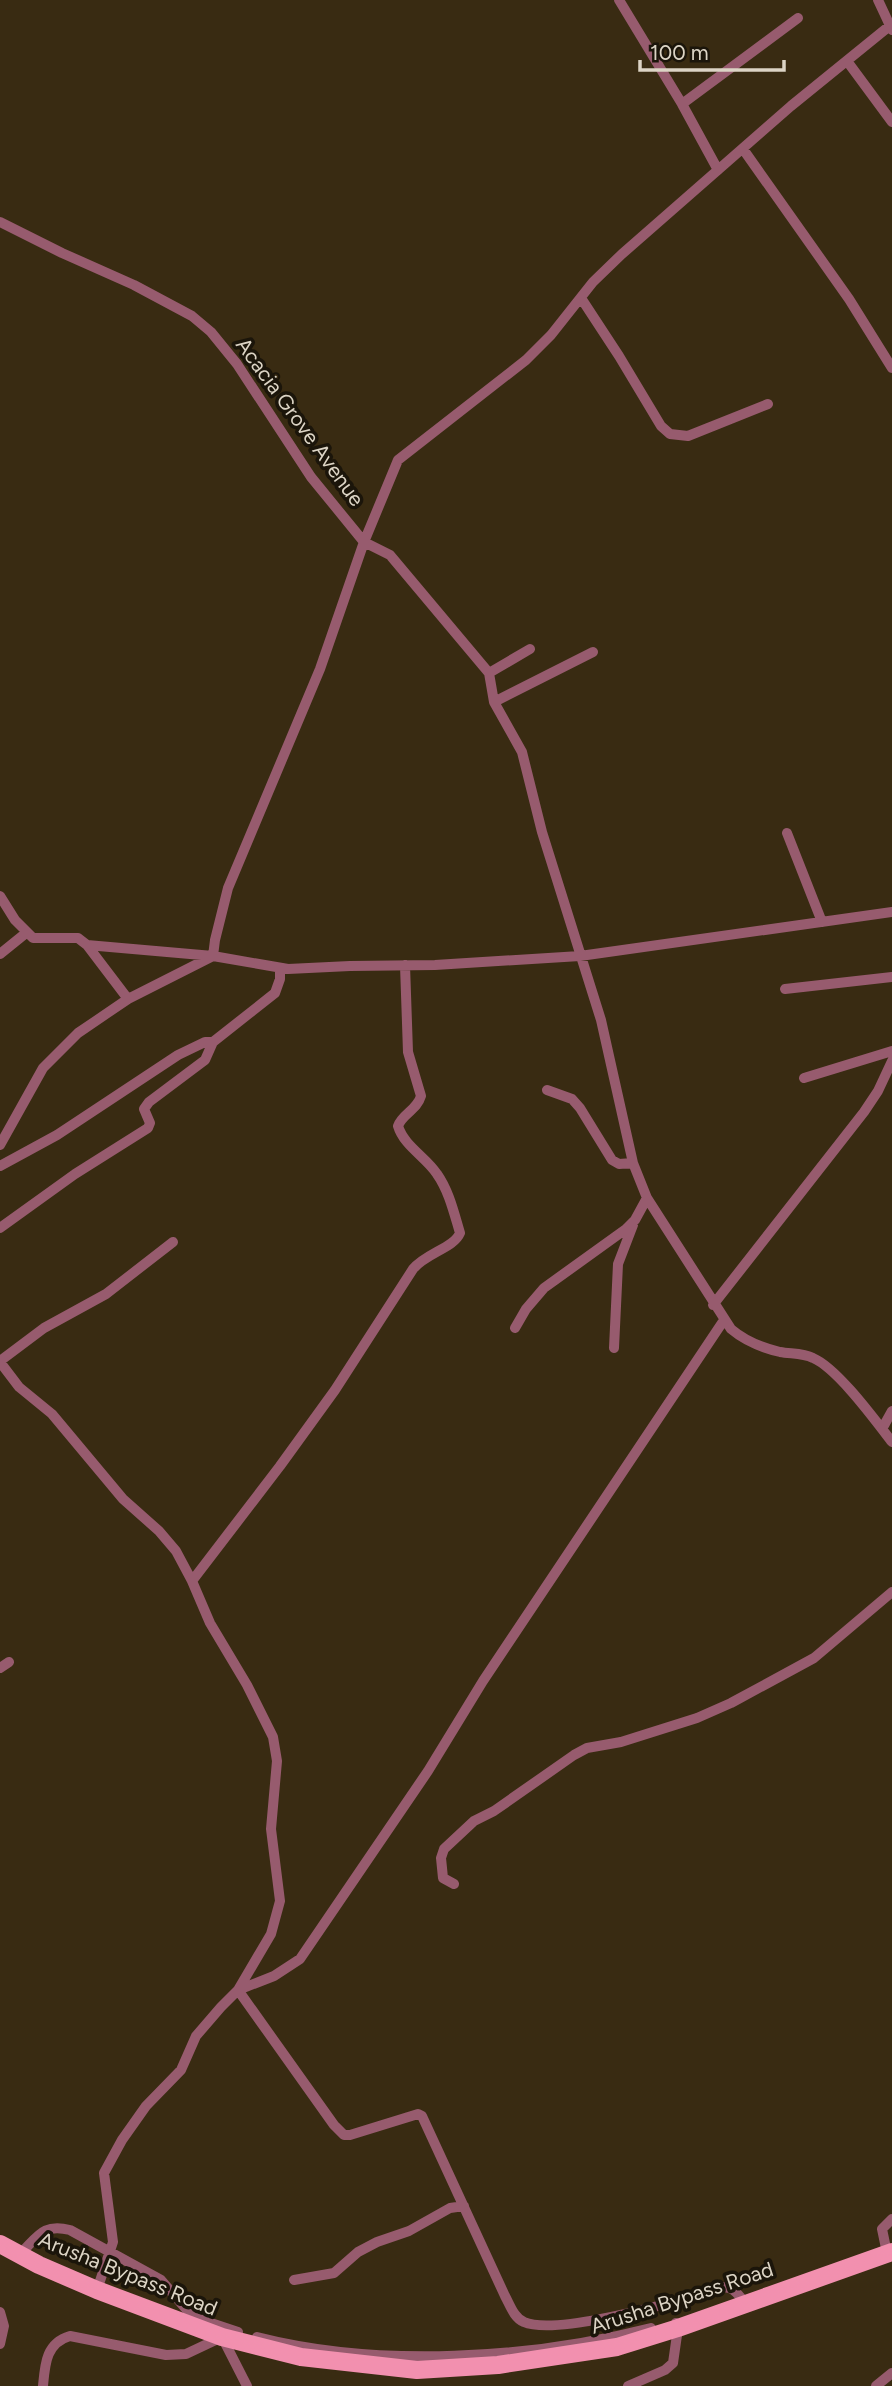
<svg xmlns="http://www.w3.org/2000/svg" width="892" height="2386" font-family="Figtree,sans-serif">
  <rect width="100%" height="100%" fill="#392b12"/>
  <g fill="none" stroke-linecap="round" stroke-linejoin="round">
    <path stroke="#975b6e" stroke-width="10" d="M619,0l63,104 36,66
      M878,0l14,30
      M847,61l45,61
      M682,104l116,-86
      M743,149l106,150 43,69
      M0,222l62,31 72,32 58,31 19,16 26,32 74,113 53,65 26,13 99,118 5,29 28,50 20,80 59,188 32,143 14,35 84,131c13,11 32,19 49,23 11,2 23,1 33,6 24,10 62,62 79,84
      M581,298l38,58 42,70 9,8 18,2 80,-32
      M489,673l41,-24
      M494,702l99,-50
      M787,833l35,89
      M0,896l15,24 18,18h45l9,7 41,54
      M87,945l126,11 2,-16 13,-52 92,-219 44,-127 34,-82 128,-100 25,-25 42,-53 29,-28 169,-148 101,-82
      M0,954l26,-21
      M785,989l107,-12
      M804,1078l88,-27
      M547,1090l25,9 8,9 32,52 7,4 14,-1
      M0,1145l43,-77 35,-35 50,-34 85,-43 75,13 62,-3 85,-1 145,-9 312,-44
      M0,1166l57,-31 121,-80 27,-13h8
      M0,1228l75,-54 73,-46 2,-5 -6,-14 5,-7 56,-42 8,-18 62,-49 5,-14v-11
      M713,1305l151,-193 14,-21 14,-30
      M515,1328l11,-19 18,-21 82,-59 9,-9 12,-22
      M614,1348l4,-84 15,-39
      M0,1361l44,-33 62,-34 67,-52
      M0,1362l19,25 33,27 71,85 36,32 17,20 16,30 18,42 37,62 26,52 4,24 -6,68 9,72 -9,33 -33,56 96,135 10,10h6l68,-21 4,2 83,180c5,9 9,22 19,26 29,13 131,-15 164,-24 11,-4 30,-14 41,-10 7,2 12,10 16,15
      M882,1429l10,-18
      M192,1581l88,-115 55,-76 78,-121c13,-16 41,-21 47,-36 -6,-20 -11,-42 -23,-59 -11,-17 -33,-28 -39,-48 4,-12 19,-16 23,-30l-13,-44 -3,-87
      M0,1668l9,-6
      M454,1884l-11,-6 -2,-20 3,-9 30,-28 20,-10 80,-56 13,-7 34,-6 76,-24 34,-15 83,-45 78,-66
      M887,2253l-5,-24 10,-10
      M19,2255c19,-18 23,-32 51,-25l91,50 32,37 45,15
      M294,2280l40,-7 24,-21 19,-10 32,-11 41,-23 14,-2
      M97,2290l16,-48 -9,-69 18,-33 24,-34 35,-36 15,-34 25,-29 17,-17 36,-14 26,-17 128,-188 55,-90 241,-361
      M0,2312l4,14 -4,18
      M257,2337c122,31 273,22 394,-9
      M43,2386c2,-22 3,-43 27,-50l96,19 20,-1 36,-17 25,49
      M628,2386l37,-16 8,-7 5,-35 -2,-5
      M876,2386l16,-13"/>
    <path stroke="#f290af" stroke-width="18" d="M0,2244l39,21 58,25 125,47 79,20 116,13 81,-5 119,-18 61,-19 214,-76"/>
  </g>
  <g text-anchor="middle" stroke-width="7" stroke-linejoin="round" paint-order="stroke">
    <g font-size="21" fill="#dcd4c5" stroke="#1b150a">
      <text transform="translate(300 422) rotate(54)" y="7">Acacia Grove Avenue</text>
      <text transform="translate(128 2274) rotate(22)" y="7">Arusha Bypass Road</text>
      <text transform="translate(682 2298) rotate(-18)" y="7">Arusha Bypass Road</text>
    </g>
  </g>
  <path d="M640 60v10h144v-10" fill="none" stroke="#dcd4c5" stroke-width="3.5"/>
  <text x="650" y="60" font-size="21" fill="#dcd4c5" stroke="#1b150a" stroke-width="5" paint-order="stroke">100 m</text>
</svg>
